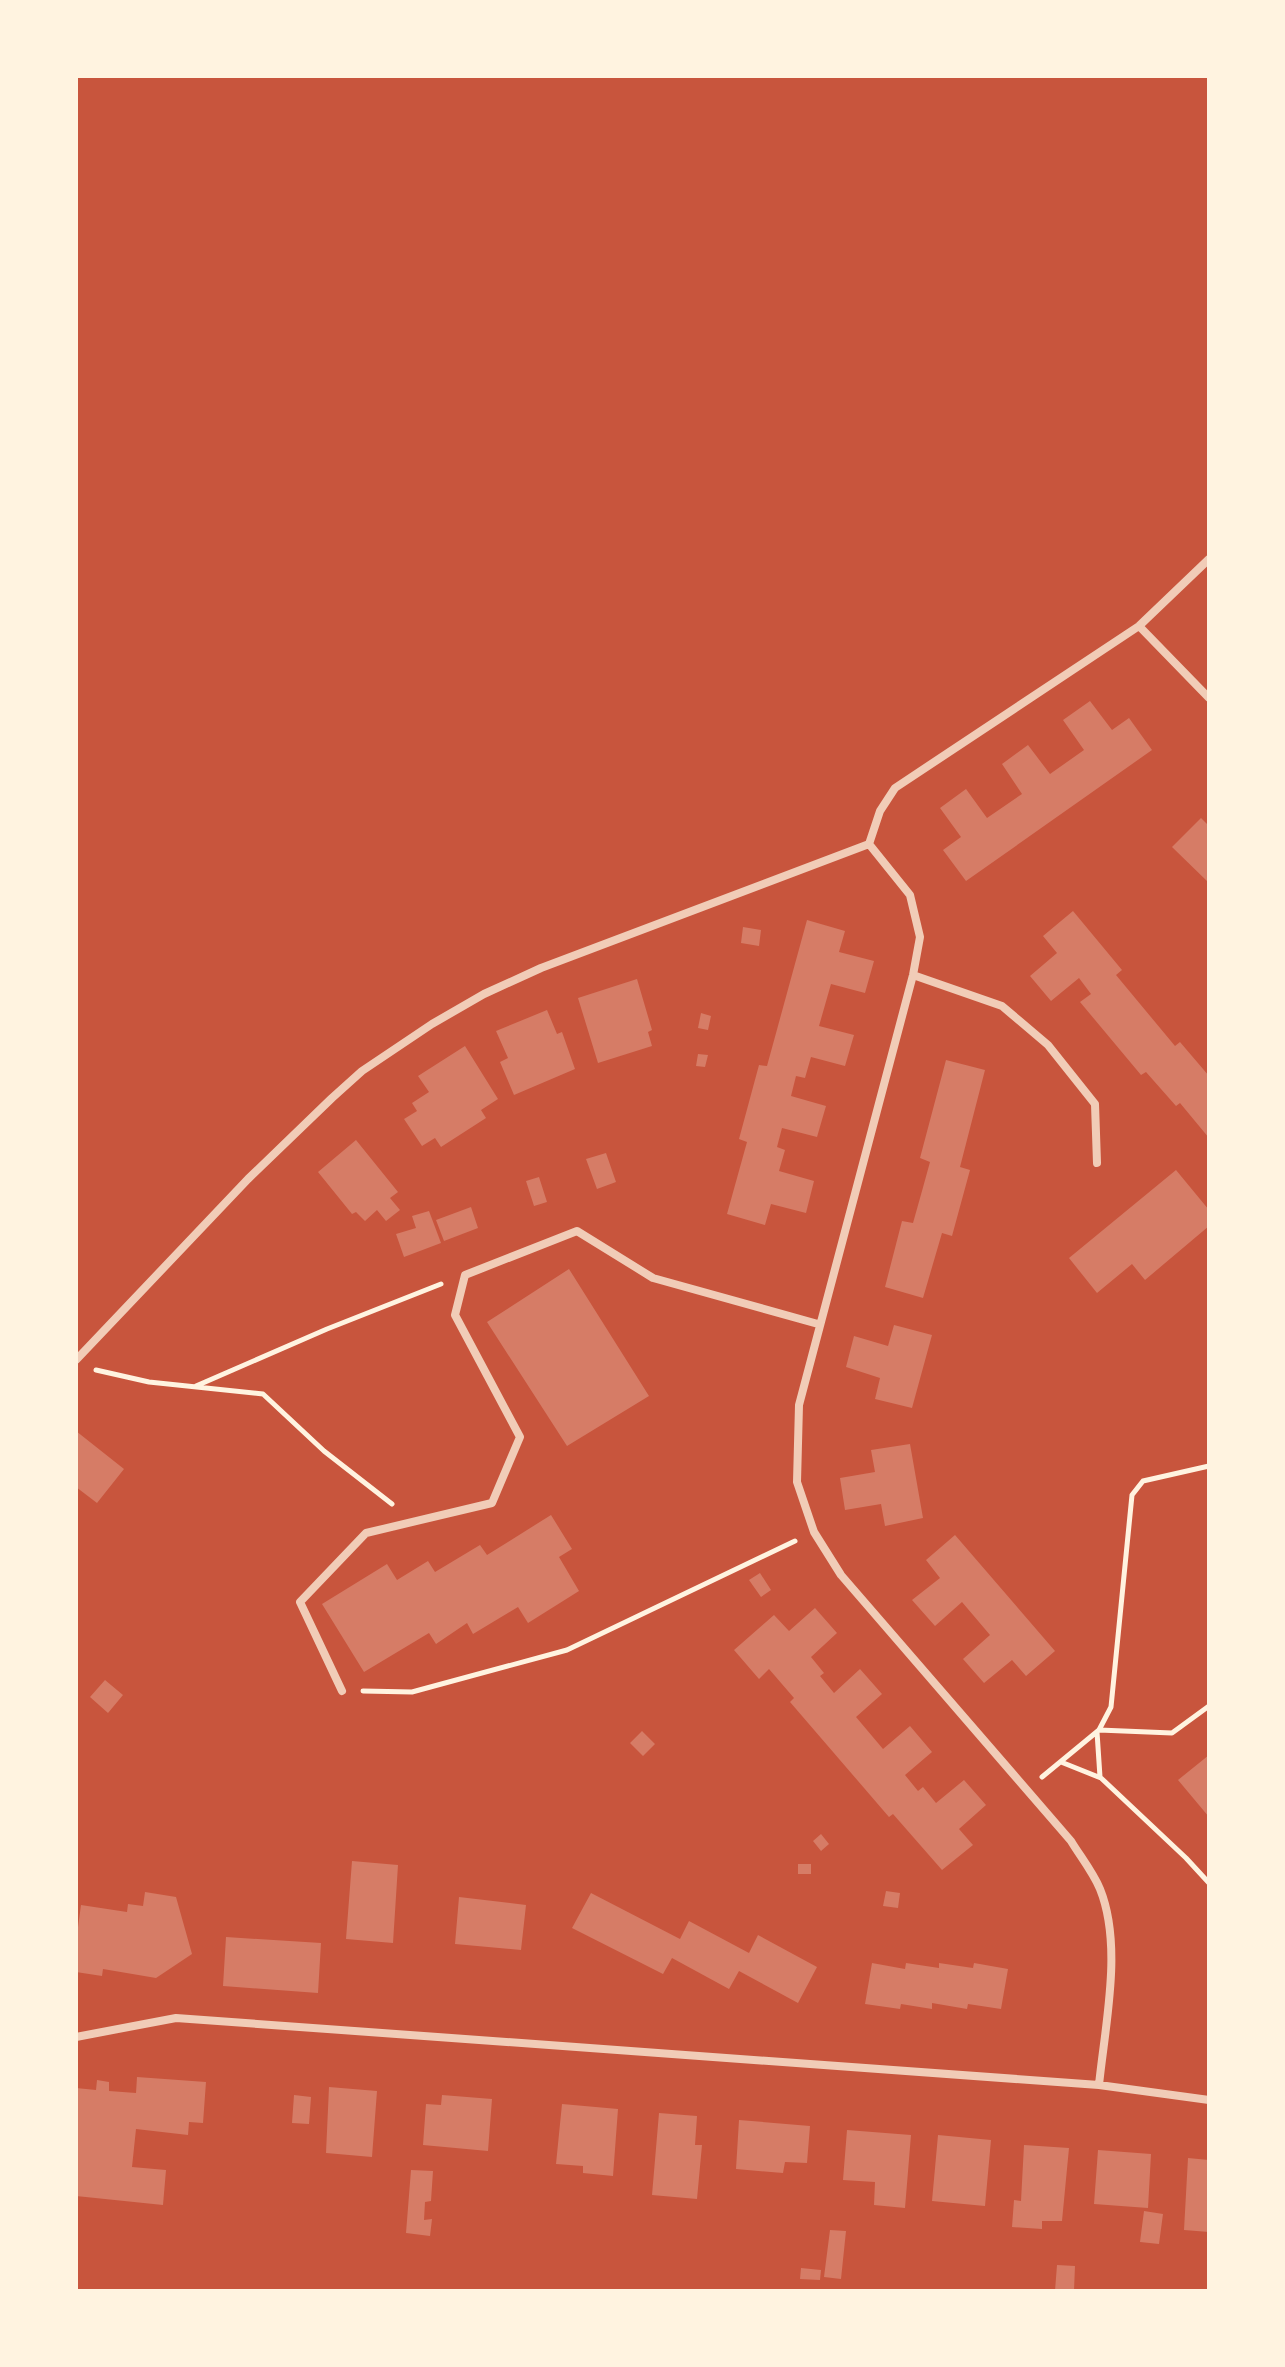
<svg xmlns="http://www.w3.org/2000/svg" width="1285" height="2367" font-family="Ubuntu,sans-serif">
  <rect width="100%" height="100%" fill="#c8553d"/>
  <path fill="#d67c66" d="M1090,701l22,29 17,-12 23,32 -186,131 -23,-31 18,-13 -21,-29 26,-19 21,29 35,-24 -20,-30 26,-19 22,29 34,-24 -21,-30z
    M1201,818l8,8v57l-37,-36z
    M1073,911l49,59 -6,5 59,71 5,-4 29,34v62l-29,-35 -4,3 -30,-34 -5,3 -61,-73 11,-8 -12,-16 -28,23 -21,-25 27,-23 -14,-17z
    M807,920l38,11 -6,21 35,9 -9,32 -34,-9 -12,42 35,9 -9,31 -34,-9 -6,21 -9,-2 -5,20 35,10 -9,31 -35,-9 -5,19 8,3 -6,21 35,10 -8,32 -35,-9 -6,21 -38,-11 20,-72 -8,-3 20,-74 8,1z
    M743,927l18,3 -2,16 -18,-3z
    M637,979l15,51 -4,2 4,14 -54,17 -20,-65z
    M547,1010l10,24 5,-2 13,37 -61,26 -14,-33 8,-4 -12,-27z
    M701,1013l10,3 -3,14 -10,-2z
    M465,1046l33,53 -17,11 5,8 -45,29 -6,-9 -13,8 -18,-27 13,-8 -5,-8 17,-11 -11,-16z
    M698,1054l10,1 -3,12 -9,-1z
    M946,1060l39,10 -25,97 10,3 -18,66 -10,-3 -19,65 -38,-11 17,-66 11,2 9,-32 8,-29 -10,-4z
    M356,1140l42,52 -8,6 10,12 -14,11 -9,-11 -12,11 -9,-9 -4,2 -34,-42z
    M606,1153l10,29 -19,7 -11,-30z
    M1176,1170l33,40v16l-64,54 -13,-16 -35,29 -28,-35z
    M539,1177l8,25 -13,4 -8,-25z
    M471,1207l7,21 -34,13 -8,-21z
    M429,1211l12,32 -37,14 -8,-23 20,-6 -4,-12z
    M569,1269l80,127 -82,50 -80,-124z
    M894,1325l38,10 -20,73 -37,-9 5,-21 -34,-11 8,-31 34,10z
    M76,1431l48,38 -27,34 -21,-16z
    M910,1444l13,74 -38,8 -4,-22 -36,6 -5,-32 35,-6 -4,-22z
    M551,1515l21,34 -13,8 20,34 -51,32 -10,-16 -45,27 -6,-11 -31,21 -7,-11 -65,39 -42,-68 65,-40 10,16 31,-19 7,11 45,-27 7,10z
    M955,1535l100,116 -29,25 -14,-16 -28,23 -21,-24 27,-24 -28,-33 -27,24 -23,-26 28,-22 -14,-18z
    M760,1573l11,17 -10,7 -12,-17z
    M815,1608l22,25 -26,24 13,16 -4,3 14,17 26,-24 22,25 -26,23 27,32 27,-23 22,26 -27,23 13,16 5,-4 13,16 28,-23 22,25 -27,24 14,16 -31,25 -49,-56 -4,3 -99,-115 4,-4 -25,-29 -10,10 -25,-29 40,-35 15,16z
    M105,1680l18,15 -15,18 -18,-16z
    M642,1731l13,13 -12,12 -13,-13z
    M1209,1755v62l-31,-37z
    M821,1834l8,10 -8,7 -8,-10z
    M352,1861l46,4 -5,78 -47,-4z
    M798,1864h13v10h-13z
    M886,1891l14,2 -2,15 -15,-2z
    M145,1892l31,5 16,57 -36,24 -53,-9 -1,7 -26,-4v-30l5,-37 46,7 1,-8 15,2z
    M591,1893l89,46 9,-18 60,32 9,-18 59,32 -19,36 -59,-32 -10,18 -57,-31 -9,16 -91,-46z
    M459,1897l67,8 -5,45 -66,-6z
    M226,1937l95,6 -3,50 -95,-7z
    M872,1963l33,6 1,-6 33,5v-5l34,5 1,-5 34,6 -7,40 -33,-5 -1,5 -35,-6v6l-31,-5 -1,5 -35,-5z
    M137,2077l69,5 -3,41 -14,-1 -1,13 -52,-6 -4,38 34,3 -3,35 -87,-9v-108l20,2 1,-10 12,2v9l27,2z
    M329,2087l48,4 -5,66 -46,-4z
    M294,2095l17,2 -2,27 -17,-1z
    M442,2095l50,4 -4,52 -65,-6 3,-41 15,1z
    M562,2104l56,5 -5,67 -30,-3v-7l-27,-2z
    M659,2113l38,3 -2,29h7l-5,54 -45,-4z
    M739,2120l71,6 -3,37 -22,-1 -2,11 -47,-4z
    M847,2130l64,5 -6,73 -31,-3 1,-23 -32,-2z
    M938,2135l53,5 -6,66 -53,-5z
    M1024,2145l45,3 -7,73h-20v8l-30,-2 2,-27 7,1z
    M1098,2150l53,4 -3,54 -54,-4z
    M1188,2158l21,2v72l-25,-2z
    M411,2170l22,1 -2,30 -6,1 -1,18 8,-1 -2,17 -24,-3z
    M1144,2211l19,3 -4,30 -19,-2z
    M830,2230l16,1 -5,48 -17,-2z
    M1057,2265l18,1 -1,25h-19z
    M801,2268l20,2 -1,10 -20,-1z"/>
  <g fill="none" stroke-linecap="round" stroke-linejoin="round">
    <path stroke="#fff3e0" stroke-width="5" d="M96,1370l53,12 114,12 61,57 68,53
      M196,1386l131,-57 114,-45
      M363,1691l49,1 155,-42 228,-109
      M1099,1730l73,3 37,-27
      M1097,1732l3,45
      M1061,1762l40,16 85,80 23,25
      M1042,1777l57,-47 12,-23 21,-212 11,-14 66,-15"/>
    <path stroke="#f1ccb7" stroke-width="8" d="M1139,626l70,72
      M869,844l41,51 10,42 -7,38 -114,430 -2,77 17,50 27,43 230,266c9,15 22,31 29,48 23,57 5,136 -1,196
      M913,975l89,31 46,39 47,59 2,59
      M76,1360l172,-181 84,-81 30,-27 70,-47 52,-30 57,-26 328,-124 11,-33 15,-23 244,-162 70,-67
      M342,1691l-42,-89 66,-69 126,-30 28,-66 -65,-122 10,-40 112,-44 76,47 165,46
      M76,2037l100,-19 923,67 110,15"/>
  </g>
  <rect width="1285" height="2367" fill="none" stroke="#fff3e0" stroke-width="156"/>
</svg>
